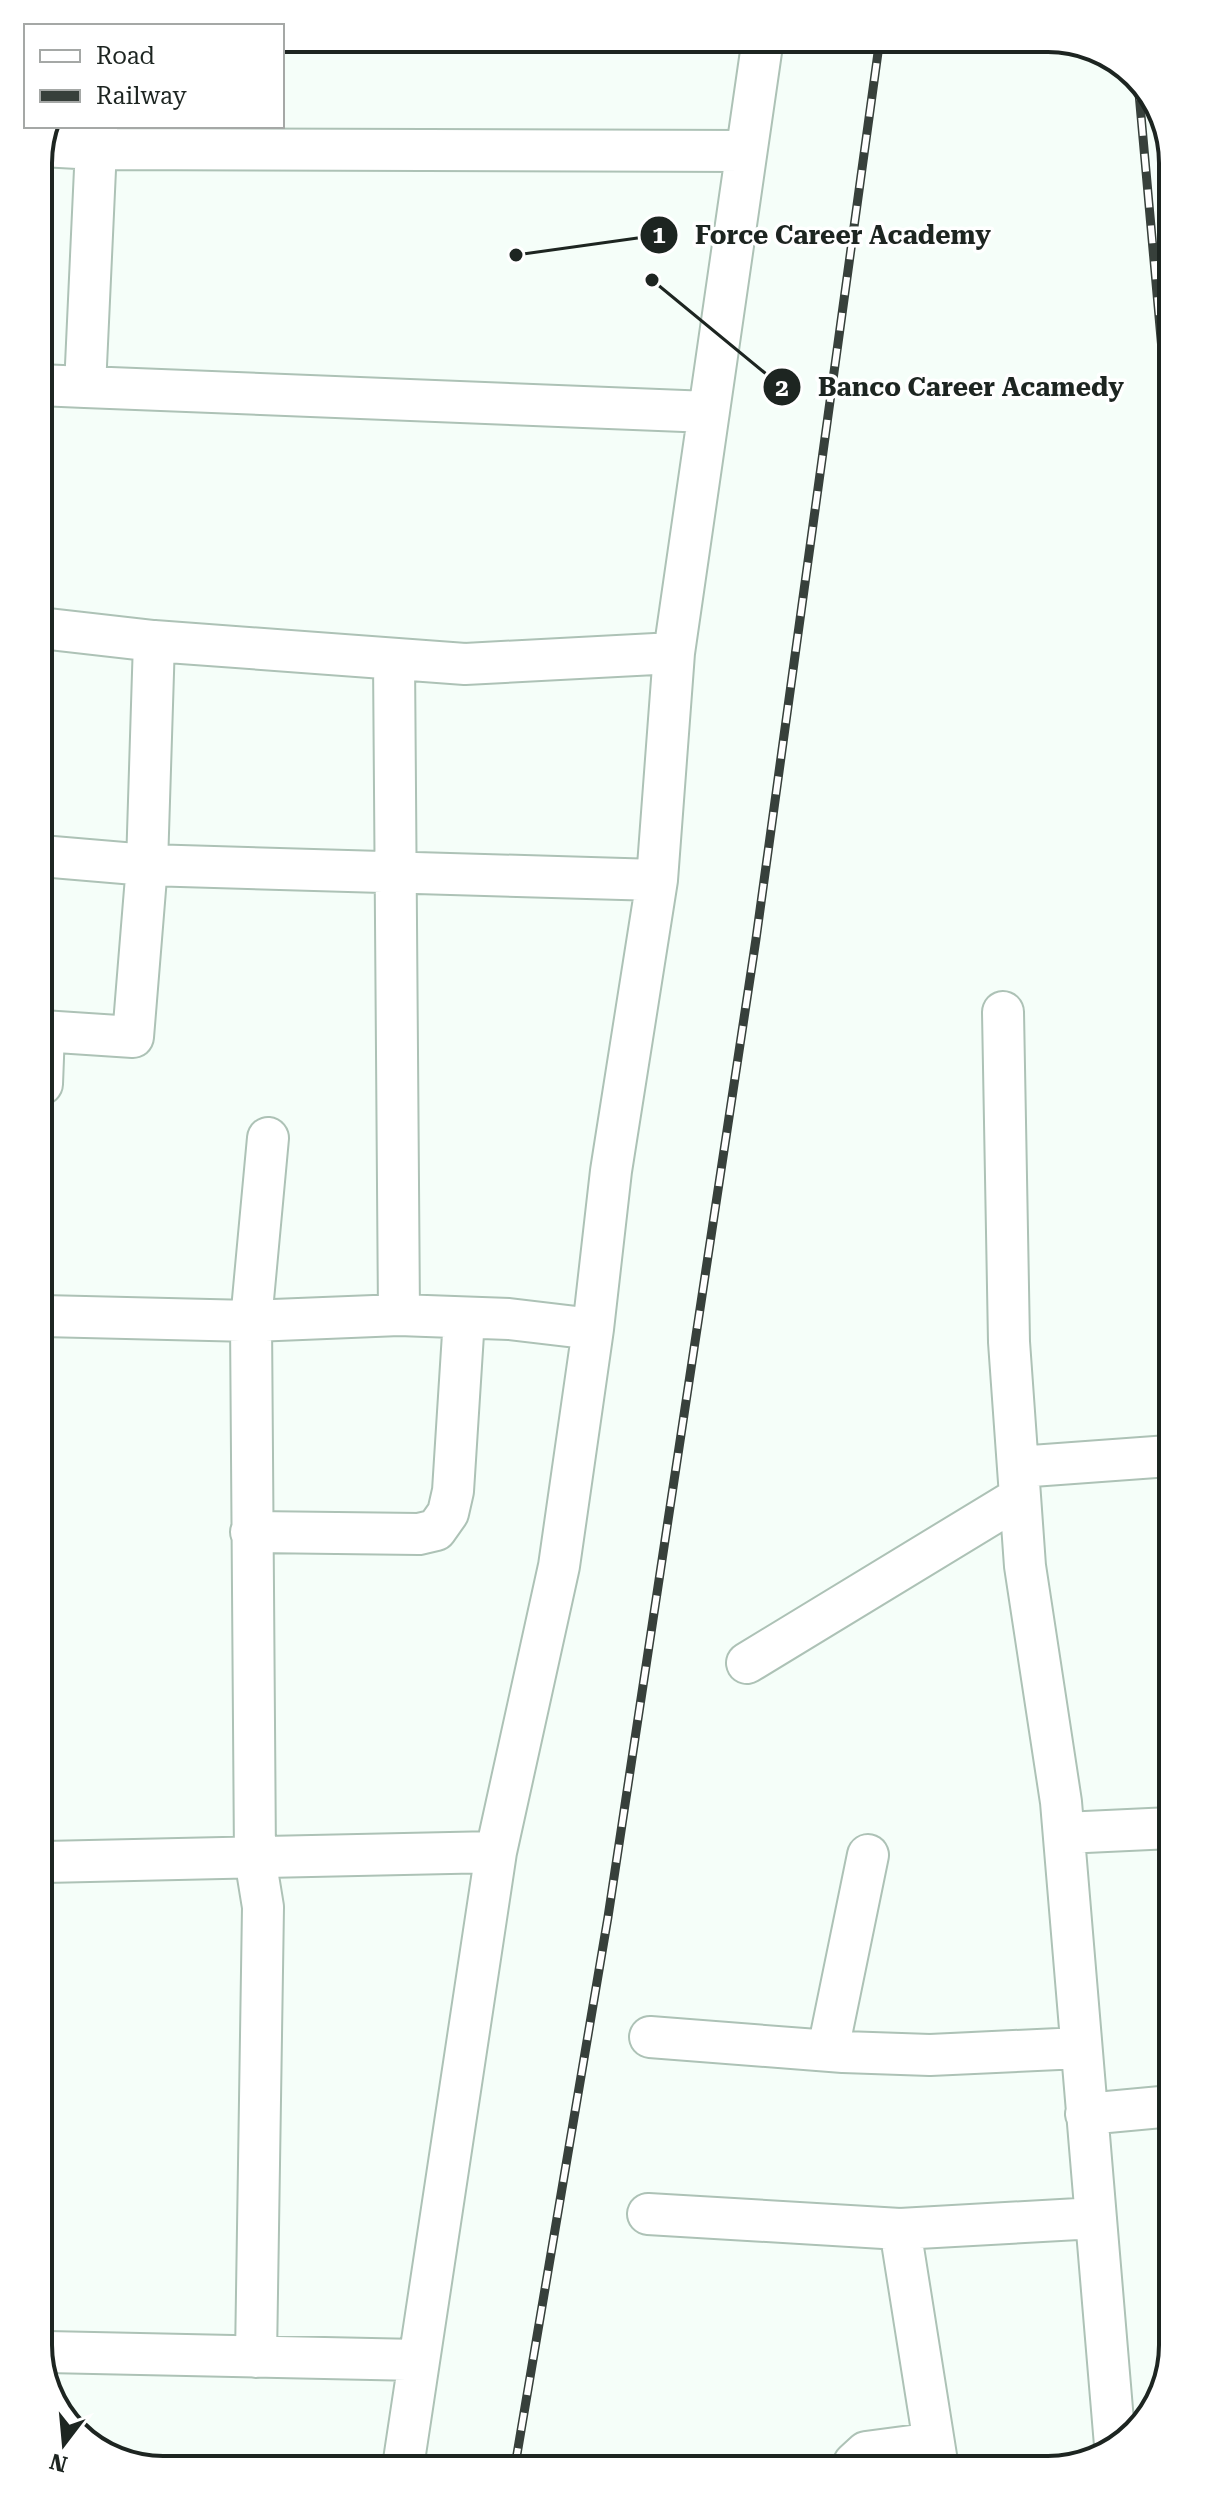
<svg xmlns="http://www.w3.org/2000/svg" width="1211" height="2508" font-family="'Roboto Serif',serif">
  <rect width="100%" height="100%" fill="#f5fef9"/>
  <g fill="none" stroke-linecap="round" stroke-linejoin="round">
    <defs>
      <path id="minor" d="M42,146l54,3 649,2
        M39,385l46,2 12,-261
        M85,387l624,25
        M40,628l114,13 311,23 209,-11
        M394,659l5,656
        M41,856l106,9 510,15
        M1003,1012l6,330 16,224 36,236 54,643
        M42,1031l91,6 14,-172 7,-224
        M42,1084l2,-52
        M43,1316l208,5 148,-6 110,4 84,10
        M1018,1467l151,-11
        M251,1532l168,2 17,-4 12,-17 5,-22 11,-173
        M747,1663l273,-166
        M1064,1833l107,-5
        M45,1862l451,-10
        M650,2037l193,15 87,3 150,-7
        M828,2050l40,-195
        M1086,2114l86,-8
        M648,2214l252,15 196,-11
        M900,2229l37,233
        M47,2352l371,8
        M256,2357l7,-450 -8,-49 -4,-537 17,-183
        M854,2463l12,-11 68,-9
        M403,2467l93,-615 63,-286 34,-237 18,-158 46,-291 17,-227 89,-615"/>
    </defs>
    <use href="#minor" stroke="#adc2b6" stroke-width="44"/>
    <use href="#minor" stroke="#fff" stroke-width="40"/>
    <defs>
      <path id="rail" d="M1138,82l27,301
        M515,2466l93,-549 148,-978 124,-901"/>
    </defs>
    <use href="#rail" stroke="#37403b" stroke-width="9"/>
    <use href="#rail" stroke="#fff" stroke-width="6" stroke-dasharray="18" stroke-linecap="butt"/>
  </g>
  <path d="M0 0H1211V2508H0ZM163 52H1048A111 111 0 0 1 1159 163V2345A111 111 0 0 1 1048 2456H163A111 111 0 0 1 52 2345V163A111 111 0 0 1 163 52Z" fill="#fff" fill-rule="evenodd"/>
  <path fill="none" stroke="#1d2521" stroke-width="4" d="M163 52H1048A111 111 0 0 1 1159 163V2345A111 111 0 0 1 1048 2456H163A111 111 0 0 1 52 2345V163A111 111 0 0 1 163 52Z"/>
  <path fill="none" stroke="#1d2521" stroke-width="3" d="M516 255L659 235M652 280L782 387"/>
  <g fill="#1d2521" stroke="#fff" stroke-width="3">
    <circle cx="516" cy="255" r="8"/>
    <circle cx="652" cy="280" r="8"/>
    <circle cx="659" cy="235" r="20"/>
    <circle cx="782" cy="387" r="20"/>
  </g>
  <g font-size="24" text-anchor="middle" font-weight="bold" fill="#fff">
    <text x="659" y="243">1</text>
    <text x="782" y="396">2</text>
  </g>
  <g font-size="26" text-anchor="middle" font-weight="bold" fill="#1d2521" stroke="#fff" stroke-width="7" stroke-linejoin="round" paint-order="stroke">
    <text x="843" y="244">Force Career Academy</text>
    <text x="971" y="396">Banco Career Acamedy</text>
  </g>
  <rect x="24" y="24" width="260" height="104" fill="#ffffff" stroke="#a5a8a6" stroke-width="2"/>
  <rect x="40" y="50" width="40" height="12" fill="#ffffff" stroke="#a5a8a6" stroke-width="2"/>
  <text x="96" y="64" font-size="24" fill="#1d2521">Road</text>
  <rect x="40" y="90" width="40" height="12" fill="#37403b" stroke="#a5a8a6" stroke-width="2"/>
  <text x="96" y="104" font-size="24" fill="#1d2521">Railway</text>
  <g transform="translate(64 2444) rotate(196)" stroke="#ffffff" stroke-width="6" paint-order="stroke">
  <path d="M0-6L14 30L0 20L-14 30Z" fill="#1d2521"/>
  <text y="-12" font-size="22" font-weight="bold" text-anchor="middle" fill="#1d2521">N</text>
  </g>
</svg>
